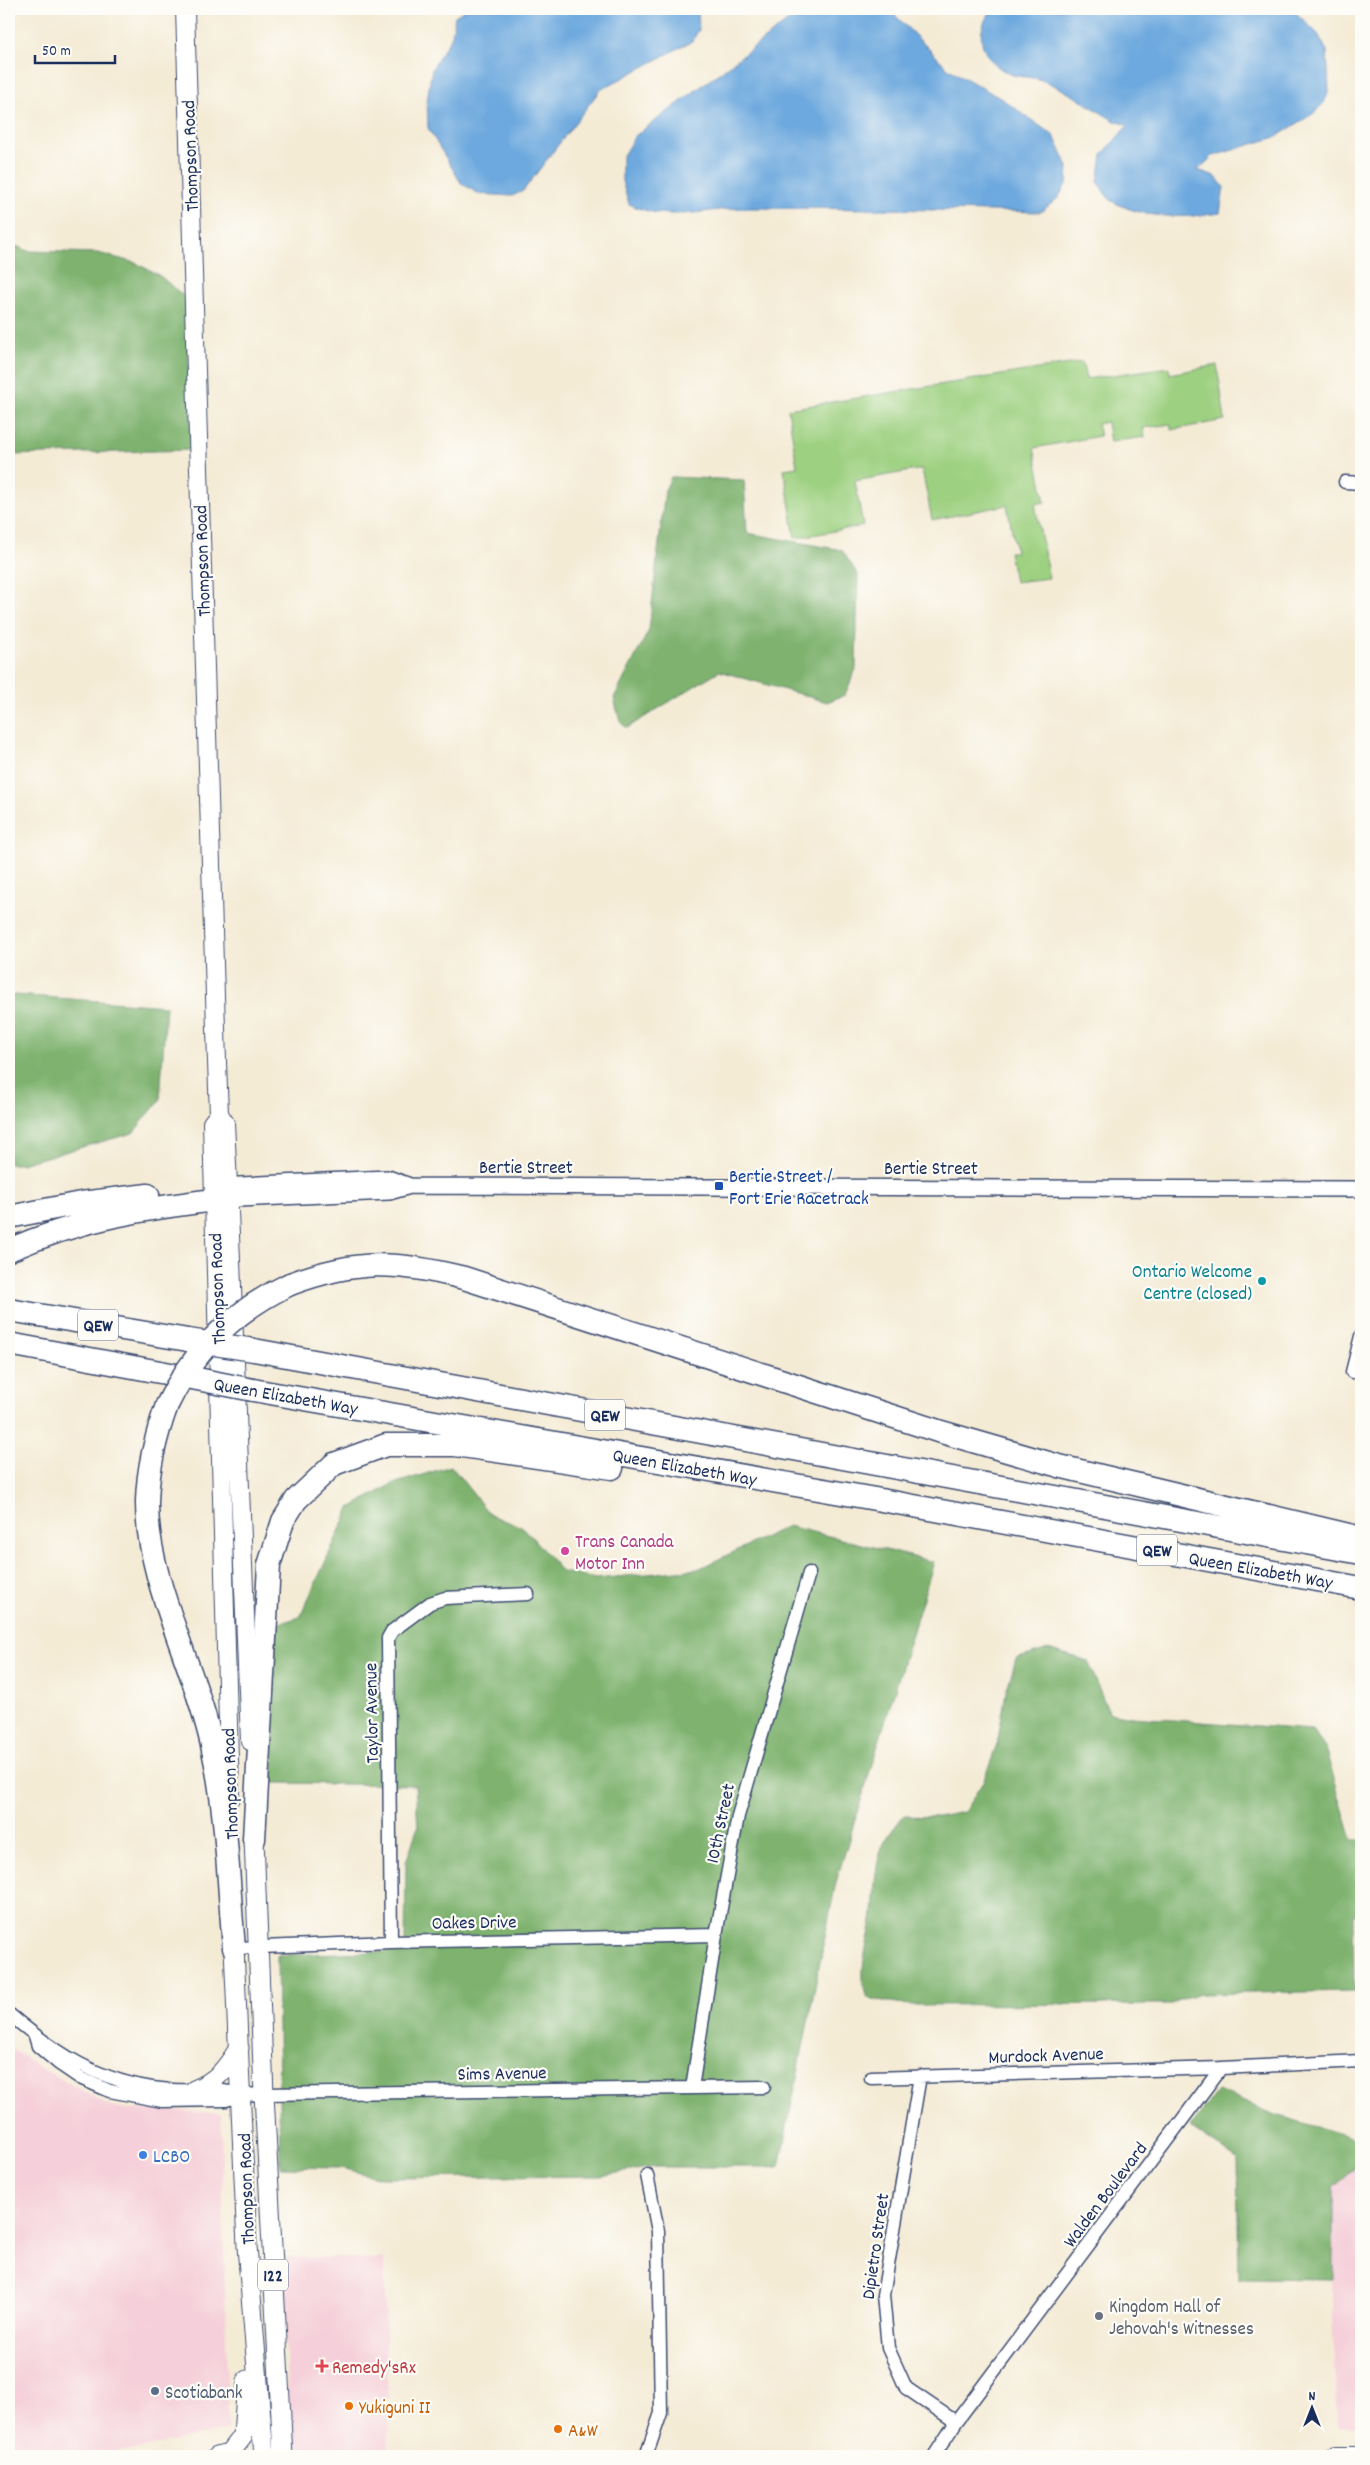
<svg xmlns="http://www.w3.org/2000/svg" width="1370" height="2465" font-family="Dekko,sans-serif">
  <rect width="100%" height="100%" fill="#fdfcf7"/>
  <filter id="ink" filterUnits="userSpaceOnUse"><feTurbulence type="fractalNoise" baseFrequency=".02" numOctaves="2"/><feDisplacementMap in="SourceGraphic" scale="10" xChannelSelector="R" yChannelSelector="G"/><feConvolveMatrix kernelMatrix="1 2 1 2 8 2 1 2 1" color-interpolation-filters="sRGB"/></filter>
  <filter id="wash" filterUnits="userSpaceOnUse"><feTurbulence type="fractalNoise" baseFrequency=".0096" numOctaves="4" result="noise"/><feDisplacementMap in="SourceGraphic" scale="20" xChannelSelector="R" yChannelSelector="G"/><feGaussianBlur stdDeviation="1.12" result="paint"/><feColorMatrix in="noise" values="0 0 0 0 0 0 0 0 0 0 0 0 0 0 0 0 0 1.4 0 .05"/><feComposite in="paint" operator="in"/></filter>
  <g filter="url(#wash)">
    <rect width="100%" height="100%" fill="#f4ebd5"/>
    <path fill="#f5cfd9" d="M9,2047l30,20 75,41 107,5 7,316 -95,21 -81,6h-43z
      M1361,2161v265l-23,1 -6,-129 1,-111z
      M284,2257l100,2 5,197 -80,-1 -21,-17z"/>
    <path fill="#9dd080" stroke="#5c806f" d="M1082,362l4,17 83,-12 1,7 47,-9 8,55 -54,10v-6l-28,4 2,9 -35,5 -3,-20 -10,2 3,12 -66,12 11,54 -10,2 14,74 -34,4 -6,-30h7l-9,-47 -75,15 -10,-51 -67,12 8,45 -68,12 -11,-69 13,-2 -9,-58z"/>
    <path fill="#7eb26e" stroke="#4c7066" d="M9,243l19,8 70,2 38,10 24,13 26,22 6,152 -182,5 2,84h-3z
      M671,477l73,3 3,53 95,17 16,25 -2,94 -11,26 -18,7 -108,-31 -92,57 -7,-6 -6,-24 35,-68 16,-140z
      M16,995l150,11 -6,94 -27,33 -112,31h-12v-168z
      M451,1466l39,49 34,13 38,44 34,7 102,-10 90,-43 146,36 -98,320 -57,285h-125l-54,9 -219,2 -40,-10 -61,-1 -3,-212 128,-4 1,-89 12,-36 -3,-41 -142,-2 2,-140 5,-20 20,-6 50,-109 43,-24z
      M1048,1649l40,12 21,52 23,4 180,13 13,18 27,92h9v75h-8l1,76 -154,3 -29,10 -262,1 -42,-7c-11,-29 3,-56 6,-86 2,-22 1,-43 9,-64 4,-11 14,-22 21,-32l35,1 26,-5 19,-30 14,-37 9,-53 10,-33z
      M1218,2091l55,23 88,26v22l-28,25v93l-94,-1 -2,-120 -47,-32z"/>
    <path fill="#6da9de" stroke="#446c9e" d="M466,9h232l1,21 -7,11 -92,49 -77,101 -11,5 -33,-2 -18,-11 -33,-55 -1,-27 5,-32 20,-33 3,-20z
      M812,9h77l60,60 53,30 52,37 14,31 -1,16 -9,15 -17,14c-98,-2 -195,-4 -293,-4 -42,0 -79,16 -119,-4l-7,-23v-24l13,-21 168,-126z
      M993,9h299l26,25 9,17 2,40 -5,12 -10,10 -38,24 -63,19 -15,14 17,6 9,11 -4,26c-35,5 -75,7 -108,-12 -5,-3 -10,-13 -14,-18l4,-28 26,-30 -13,-4c-23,-13 -46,-30 -71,-40 -10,-5 -23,-3 -34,-7 -28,-13 -39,-41 -17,-65z"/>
  </g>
  <g filter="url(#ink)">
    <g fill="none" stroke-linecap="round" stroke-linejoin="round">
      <defs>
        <path id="minor" d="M1345,482l16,1
          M1352,1372l9,-36
          M391,1942l-3,-304 4,-7 38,-28 15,-5 83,-4
          M234,1948l157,-6 325,-7
          M9,2014c46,39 90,68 152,75 27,4 54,-3 81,6
          M35,2036l3,10 20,17 22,15 30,13 52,10 64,-1 16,-5 22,-1 500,-7
          M920,2076l-37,219 5,53 18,40 50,34
          M871,2078l350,-10 140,-7
          M692,2088l24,-153 22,-119 71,-243
          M646,2456l15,-43 -3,-182 -11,-56
          M934,2456l22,-34 265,-354"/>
        <path id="tertiary" d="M218,1186l170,-8 22,8
          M216,1200l173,-8 21,-6 951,3"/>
        <path id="secondary" d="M185,9l32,1053 2,52 6,9 3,62 22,556
          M219,1114l-7,9 18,675
          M1335,2456h26"/>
        <path id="primary" d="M254,1839l10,255 19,362
          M234,1948l13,298 17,210
          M194,2090c23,-9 33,-22 45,-42
          M217,2456l13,-3 13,-17 4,-56"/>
        <path id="motorway" d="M9,1217l72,-14 67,-8
          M9,1250c69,-30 131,-41 205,-50
          M290,1284c67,-25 106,-23 174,-6l474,153 121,35 302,72
          M9,1310l179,30
          M9,1344l178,33
          M254,1350l1107,203
          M253,1390l628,110 480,88
          M167,1405c-11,30 -19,63 -20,96 -1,79 48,165 65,244 15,66 16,136 22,203
          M254,1839l15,-274 14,-44 13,-21 38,-36 52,-19h69l157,23"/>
      </defs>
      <use href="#minor" stroke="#3c4b70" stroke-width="15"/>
      <use href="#tertiary" stroke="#3c4b70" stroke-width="18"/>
      <use href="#secondary" stroke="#3c4b70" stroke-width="20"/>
      <use href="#primary" stroke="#3c4b70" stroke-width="21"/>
      <use href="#motorway" stroke="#3c4b70" stroke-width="25"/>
      <use href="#minor" stroke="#fff" stroke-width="12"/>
      <use href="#tertiary" stroke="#fff" stroke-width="15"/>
      <use href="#secondary" stroke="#fff" stroke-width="18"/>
      <use href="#primary" stroke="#fff" stroke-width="19"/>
      <use href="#motorway" stroke="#fff" stroke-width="22"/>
      <defs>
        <path id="motorway-bridge" d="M188,1340l66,10
          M187,1377l66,13
          M167,1405c27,-56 68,-95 123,-121"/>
      </defs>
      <use href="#motorway-bridge" stroke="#3c4b70" stroke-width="25" stroke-linecap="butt"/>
      <use href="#motorway-bridge" stroke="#fff" stroke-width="22"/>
    </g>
  </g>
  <rect fill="#1a4fb4" stroke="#fdfcf7" stroke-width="2" x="714" y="1181" width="10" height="10" rx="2.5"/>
  <circle fill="#0f9aa8" stroke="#fdfcf7" stroke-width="2" cx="1262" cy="1281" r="5"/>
  <circle fill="#d1479c" stroke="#fdfcf7" stroke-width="2" cx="565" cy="1551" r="5"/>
  <circle fill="#3f7fe0" stroke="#fdfcf7" stroke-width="2" cx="143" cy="2155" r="5"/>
  <circle fill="#6b7280" stroke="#fdfcf7" stroke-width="2" cx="1099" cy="2316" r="5"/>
  <path fill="#e0444e" stroke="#fdfcf7" stroke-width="2" d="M319.5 2358.5h5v5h5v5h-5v5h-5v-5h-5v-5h5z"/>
  <circle fill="#5c6f8a" stroke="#fdfcf7" stroke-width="2" cx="155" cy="2391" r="5"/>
  <g fill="#e8710a" stroke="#fdfcf7" stroke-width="2">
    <circle cx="349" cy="2406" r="5"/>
    <circle cx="558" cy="2429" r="5"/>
  </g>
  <g text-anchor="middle" stroke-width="4.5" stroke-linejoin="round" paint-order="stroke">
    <g fill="#fdfcf7" stroke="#5f6c8c" stroke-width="1">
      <rect x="78" y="1309.5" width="40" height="31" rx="4"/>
      <rect x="585" y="1399.5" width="40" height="31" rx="4"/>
      <rect x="1137" y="1534.5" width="40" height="31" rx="4"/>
      <rect x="258" y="2259.5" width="30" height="31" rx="4"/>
    </g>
    <g font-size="18" font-weight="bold" fill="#1b2f5e">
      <text x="98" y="1331">QEW</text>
      <text x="605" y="1421">QEW</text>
      <text x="1157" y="1556">QEW</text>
      <text x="273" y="2281">122</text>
    </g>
    <g font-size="19" fill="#1b2f5e" stroke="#fdfcf7">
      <text transform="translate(189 156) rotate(-92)" y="7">Thompson Road</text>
      <text transform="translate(201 561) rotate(-92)" y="7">Thompson Road</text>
      <text x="526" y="1173">Bertie Street</text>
      <text x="931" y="1174">Bertie Street</text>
      <text transform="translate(216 1289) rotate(-92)" y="7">Thompson Road</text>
      <text transform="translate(286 1395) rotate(10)" y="7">Queen Elizabeth Way</text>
      <text transform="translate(685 1466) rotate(10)" y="7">Queen Elizabeth Way</text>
      <text transform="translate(1261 1569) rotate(10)" y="7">Queen Elizabeth Way</text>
      <text transform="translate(370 1713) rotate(-91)" y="7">Taylor Avenue</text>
      <text transform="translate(229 1784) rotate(-92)" y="7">Thompson Road</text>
      <text transform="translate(719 1823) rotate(-78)" y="7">10th Street</text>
      <text transform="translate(474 1921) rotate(-1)" y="7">Oakes Drive</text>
      <text transform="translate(1046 2054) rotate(-2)" y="7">Murdock Avenue</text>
      <text transform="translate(502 2072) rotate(-1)" y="7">Sims Avenue</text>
      <text transform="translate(245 2189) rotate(-92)" y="7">Thompson Road</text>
      <text transform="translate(1104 2194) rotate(-53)" y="7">Walden Boulevard</text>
      <text transform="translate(874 2246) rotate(-82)" y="7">Dipietro Street</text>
    </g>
    <g font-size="19" fill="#164399" stroke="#fdfcf7" text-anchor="start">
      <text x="729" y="1182">Bertie Street /<tspan x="729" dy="22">Fort Erie Racetrack</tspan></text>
    </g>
    <g font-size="19" fill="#0d838f" stroke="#fdfcf7" text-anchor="end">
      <text x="1252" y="1277">Ontario Welcome<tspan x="1252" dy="22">Centre (closed)</tspan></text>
    </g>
    <g font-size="19" fill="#b23c85" stroke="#fdfcf7" text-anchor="start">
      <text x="575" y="1547">Trans Canada<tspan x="575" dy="22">Motor Inn</tspan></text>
    </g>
    <g font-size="19" fill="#366cbe" stroke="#fdfcf7" text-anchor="start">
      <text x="153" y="2162">LCBO</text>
    </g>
    <g font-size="19" fill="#5b616d" stroke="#fdfcf7" text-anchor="start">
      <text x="1109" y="2312">Kingdom Hall of<tspan x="1109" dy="22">Jehovah's Witnesses</tspan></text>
    </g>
    <g font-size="19" fill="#be3a42" stroke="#fdfcf7" text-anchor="start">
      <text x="332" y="2373">Remedy'sRx</text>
    </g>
    <g font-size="19" fill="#4e5e75" stroke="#fdfcf7" text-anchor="start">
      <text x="165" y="2398">Scotiabank</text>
    </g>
    <g font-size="19" fill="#c56008" stroke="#fdfcf7" text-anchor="start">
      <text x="359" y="2413">Yukiguni II</text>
      <text x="568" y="2436">A&amp;W</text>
    </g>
  </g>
  <rect width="1370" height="2465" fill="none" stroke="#fdfcf7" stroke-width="30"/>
  <g transform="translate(1312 2408)" stroke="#fdfcf7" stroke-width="4" paint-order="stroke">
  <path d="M0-4L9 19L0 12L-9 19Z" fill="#1b2f5e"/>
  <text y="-8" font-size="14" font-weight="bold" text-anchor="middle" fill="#1b2f5e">N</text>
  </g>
  <path d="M35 55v8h80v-8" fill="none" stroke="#1b2f5e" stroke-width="2.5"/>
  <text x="42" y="55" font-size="15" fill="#1b2f5e" stroke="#fdfcf7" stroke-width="4" paint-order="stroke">50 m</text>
</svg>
